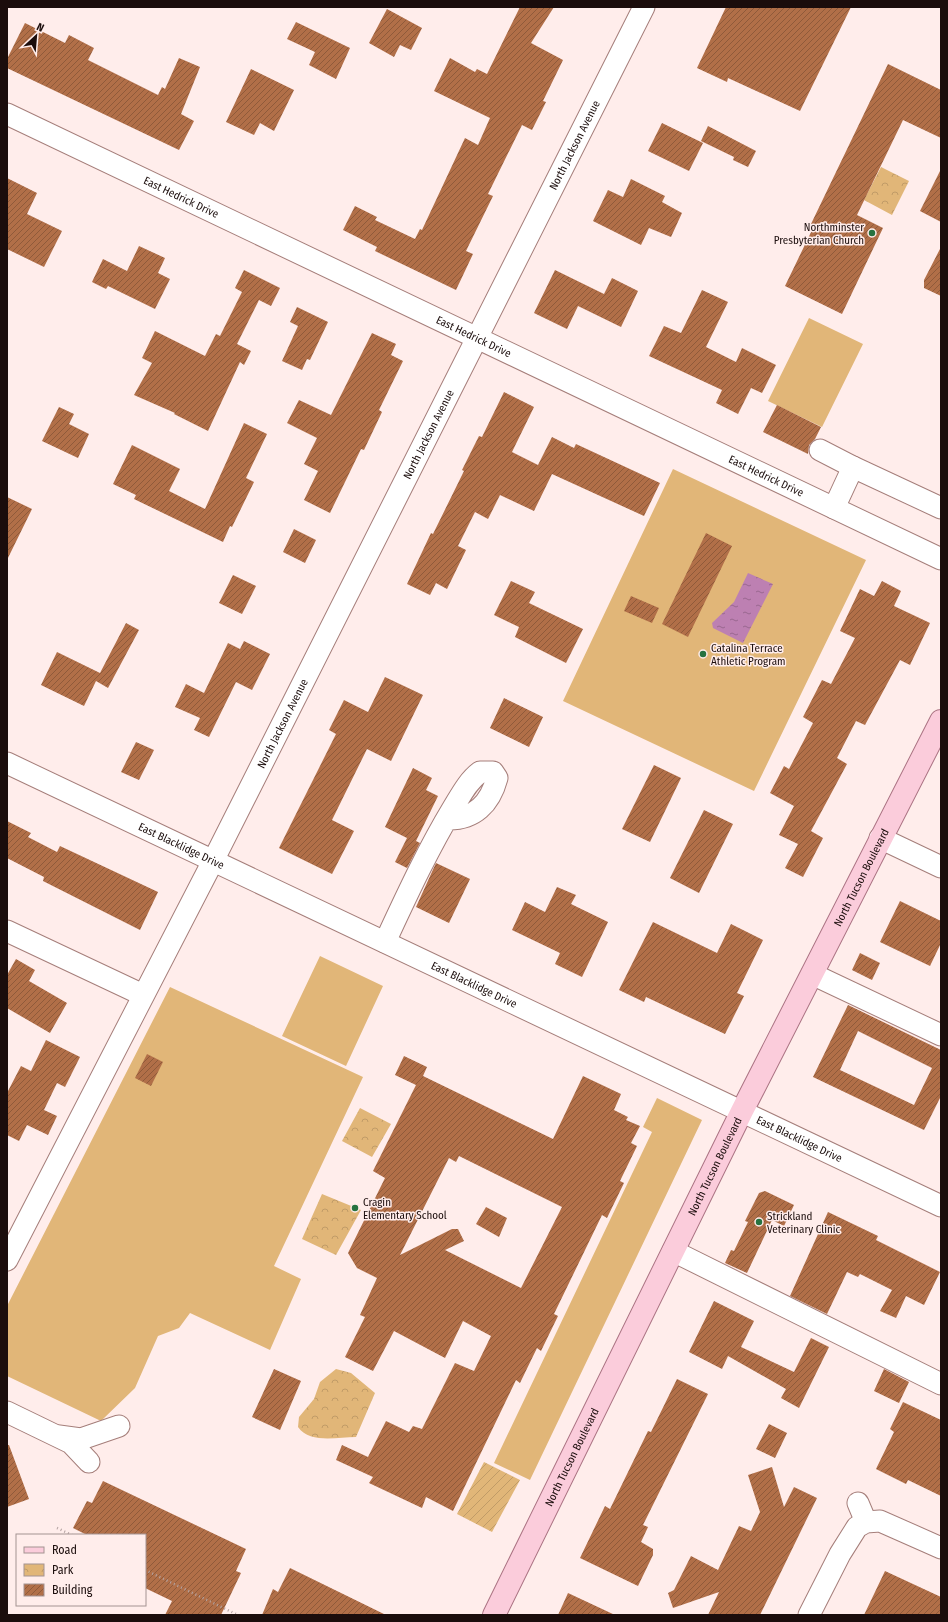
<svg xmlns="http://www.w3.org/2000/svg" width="948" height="1622" font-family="'Fira Sans Condensed',sans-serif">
  <defs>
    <pattern id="park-crowns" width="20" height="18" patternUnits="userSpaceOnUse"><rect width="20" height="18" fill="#e1b678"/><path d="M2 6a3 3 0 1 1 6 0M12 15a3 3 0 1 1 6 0" fill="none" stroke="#c09b67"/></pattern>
    <pattern id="garden-furrows" width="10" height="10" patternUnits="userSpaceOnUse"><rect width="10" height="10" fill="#e1b678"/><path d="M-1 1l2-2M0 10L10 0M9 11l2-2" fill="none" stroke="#c09b67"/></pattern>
    <pattern id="water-ripples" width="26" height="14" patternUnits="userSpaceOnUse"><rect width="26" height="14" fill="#bd80b2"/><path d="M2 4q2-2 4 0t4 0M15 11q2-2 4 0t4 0" fill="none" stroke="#99678f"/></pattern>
    <pattern id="building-hatch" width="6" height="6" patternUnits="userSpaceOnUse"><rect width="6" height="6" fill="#b16f48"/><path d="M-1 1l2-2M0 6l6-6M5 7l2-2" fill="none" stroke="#8f5a3a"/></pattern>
  </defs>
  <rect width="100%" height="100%" fill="#ffedeb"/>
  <path fill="#e1b678" d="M809,318l54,26 -41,83 -54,-26z
    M673,469l193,91 -112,231 -191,-90z
    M320,956l63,30 -37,80 -64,-30z
    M170,987l193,90 -89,189 27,13 -31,71 -80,-37 -11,15 -21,8 -23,52 -34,33 -94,-45v-70z
    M657,1098l45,22 -172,360 -36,-17 158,-331 -9,-5z"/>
  <path fill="url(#park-crowns)" d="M881,167l28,14 -17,34 -28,-15z
    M360,1108l31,16 -19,33 -30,-16z
    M322,1194l39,16 -25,45 -34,-16z
    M336,1369l15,4 24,20 -19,44c-19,0 -46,7 -58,-10l1,-10 15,-18 6,-17z"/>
  <path fill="url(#garden-furrows)" d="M484,1462l36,18 -28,52 -35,-18z"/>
  <path fill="url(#water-ripples)" d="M748,573l25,11 -30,59 -30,-15 -1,-5 22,-21z"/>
  <path fill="url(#building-hatch)" fill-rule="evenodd" d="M520,7h34l-23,36 32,17 -20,41 3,1 -14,28 -10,-5 -34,69 5,2 -27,55 7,3 -17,36 -81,-39 2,-4 -34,-17 12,-24 22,11 -2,3 40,19 5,-10 2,1 43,-92 13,7 12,-27 -56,-27 16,-33 25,14 2,-3 10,5z
    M726,7h125l-51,104 -72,-33 -1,4 -30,-14z
    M387,9l35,19 -11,22 -11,-5 -6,12 -25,-14z
    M296,22l54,26 -14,31 -27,-14 6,-13 -28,-13z
    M25,23l40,20 4,-8 25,13 -6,12 70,35 4,-8 3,2 14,-31 21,9 -19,47 13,7 -15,29 -172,-82v-9z
    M888,64l53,26v48l-38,-18 -46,95 26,13 -41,86 -57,-28 29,-60 -3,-2z
    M251,69l43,21 -20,41 -14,-8 -6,12 -28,-13z
    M662,123l41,20 -14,28 -41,-20z
    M708,126l48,25 -8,16 -15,-7 1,-3 -33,-16z
    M941,169v53l-21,-11z
    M7,178l30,15 -10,21 35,17 -18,36 -37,-18z
    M631,179l34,17 -3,6 20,11 -11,24 -22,-9 -8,17 -48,-24 15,-31 15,7z
    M139,246l26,12 -7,15 12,6 -15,30 -47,-23 -2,3 -14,-7 11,-23 24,12z
    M941,247v49l-17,-8v-8z
    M244,270l36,18 -9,18 -12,-6 -22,44 14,7 -7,14 -4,-3 -32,69 -34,-17 1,-1 -41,-18 18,-32 -10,-5 13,-27 50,25 11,-22 4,2 22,-44 -7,-4z
    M555,270l49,24 8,-16 26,13 -17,36 -43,-21 -11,23 -33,-16z
    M702,290l26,12 -22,45 30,15 6,-14 34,17 -14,28 -11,-5 -13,26 -22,-11 6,-13 -73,-34 15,-30 17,7z
    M297,307l31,15 -18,38 -3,-1 -5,11 -20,-9 16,-35 -8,-4z
    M372,333l24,11 -5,11 12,6 -24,49 3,2 -18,38 -3,-1 -31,64 -26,-13 14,-29 -14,-7 13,-26 -30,-15 12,-23 32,15z
    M504,392l30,15 -22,45 26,13 14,-28 22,11 2,-4 84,39 -16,33 -92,-42 -18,37 -34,-16 -12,24 -13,-7 -17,34 8,4 -19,39 -11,-6 -6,12 -23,-11 24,-51 2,1 31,-63 -2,-1 17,-34 3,1z
    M777,405l44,22 -6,12 -6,6 -1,9 -45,-22z
    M59,407l15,7 -5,10 20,10 -11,24 -36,-17z
    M244,423l23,11 -21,44 8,4 -22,45 -2,-1 -7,16 -89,-43 2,-4 -23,-11 19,-39 48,24 -11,22 36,18z
    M7,497l25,12 -25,51z
    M294,529l22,11 -11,23 -22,-11z
    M706,533l26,13 -44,91 -26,-13z
    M233,575l23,11 -14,28 -23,-11z
    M511,581l24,11 -6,11 54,26 -17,34 -51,-26 4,-10 -25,-12z
    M882,581l19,10 -7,15 36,17 -20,42 -10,-5 -35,65 -9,-4 -19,37 10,6 -36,67 12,7 -20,39 -18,-9 13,-24 -19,-9 15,-29 -24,-13 14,-27 5,3 24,-46 -10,-6 19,-37 9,4 24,-46 -15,-7 20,-42 14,7z
    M631,596l28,12 -7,15 -28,-12z
    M126,623l13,7 -31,58 -12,-7 -12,25 -43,-21 16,-33 43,21z
    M244,641l26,13 -18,36 -16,-8 -27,55 -15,-7 6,-12 -25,-11 11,-23 18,9 24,-50 12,6z
    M385,677l38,18 -32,66 -24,-12 -35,71 22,11 -22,43 -53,-26 57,-114 -7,-4 15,-30 24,12z
    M504,698l39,19 -14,30 -39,-19z
    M136,742l18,8 -15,30 -18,-8z
    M654,765l27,13 -31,64 -28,-13z
    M413,768l19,10 -6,12 12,6 -22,45 4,2 -13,25 -12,-6 12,-24 -22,-11z
    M704,810l29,14 -34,69 -29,-15z
    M7,821l24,12 -3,4 29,15 3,-6 98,46 -18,38 -97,-49 1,-4 -37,-19z
    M436,863l34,16 -21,44 -33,-16z
    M557,887l19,8 -5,9 37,18 -26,55 -27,-13 5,-11 -48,-23 13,-28 20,10z
    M900,901l41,20v22l-11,23 -50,-24z
    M653,922l64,31 14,-29 32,16 -26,53 7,3 -19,38 -79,-37 -2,5 -25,-12z
    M860,953l20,10 -8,17 -20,-10z
    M16,959l19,11 -6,11 38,22 -17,30 -43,-25v-33z
    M848,1005l93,45v46l-17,34 -111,-53zM858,1031l74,37 -18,37 -74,-35z
    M46,1040l34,17 -15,30 -8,-4 -13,27 13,6 -9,19 -21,-10 -8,16 -12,-6v-42l14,-27 10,5z
    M147,1054l16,8 -12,24 -16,-8z
    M404,1056l23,11 -4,9 130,63 30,-63 38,18 -7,16 14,7 -2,3 14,6 -9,17 6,3 -17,35 4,2 -17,35 -5,-3 -48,99 4,2 -17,35 -4,-3 -17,35 -4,-3 -63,131 -27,-14 -4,11 -53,-25 4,-6 -37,-17 6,-15 26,12 18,-36 23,11 4,-6 9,3 33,-66 19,8 17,-35 -28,-15 -18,37 -51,-27 -21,40 -28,-14 20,-40 -5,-2 17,-37 -20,-10 -9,-15 37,-75 -12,-7 43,-86 -21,-10zM459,1156l103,51 -41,81 -76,-38 19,-9 -6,-12h-6l-52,26 49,-97 7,4z
    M765,1191l29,14 -10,21 -12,-6 -25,53 -22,-10 6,-13 3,1 14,-29 -3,-1 14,-28z
    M486,1207l21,11 -8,19 -23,-13z
    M828,1212l50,24 -2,4 64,32 -16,33 -18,-9 -10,22 -16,-7 12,-21 -32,-16 -2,3 -11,-5 -20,42 -37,-18z
    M714,1301l40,20 -13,26 53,25 17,-34 18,9 -30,61 -18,-10 5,-9 -58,-33 -6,13 -33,-17z
    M274,1369l27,12 -21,49 -28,-13z
    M884,1369l25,13 -10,21 -25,-12z
    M677,1379l31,15 -65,131 5,2 -7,15 12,7v6l-15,31 -58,-28 25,-52 5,3 38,-78 3,1z
    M903,1402l38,18v76l-33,-16 -2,4 -30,-15 18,-37 -4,-3z
    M769,1424l18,9 -12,25 -19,-9z
    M7,1445h2l20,54 -22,8z
    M772,1467l12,40 10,-20 23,11 -57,117h-52l11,-23 -46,16 -5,-15 6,-3 17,-34 27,14 21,-44 12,5 9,-19 -12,-37z
    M103,1481l143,68 -10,22 5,2 -20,42h-56l7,-14 -27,-13v-53h-58l-14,-7 14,-27 5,2z
    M290,1568l96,47h-124l11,-26 5,3z
    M885,1571l56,26v18h-77z
    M568,1593l47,22h-57z"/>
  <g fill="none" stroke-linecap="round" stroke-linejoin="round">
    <defs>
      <g id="minor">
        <path id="s1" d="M7,114l934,445"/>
        <path d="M820,450l33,17"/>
        <path d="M834,508l19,-41 88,41"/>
        <path id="s2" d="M7,763l934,443"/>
        <path d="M880,838l61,29"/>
        <path d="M7,931l136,64"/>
        <path d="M385,942c21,-45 42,-91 68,-134 8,-13 15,-27 27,-36h13l4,6c-7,26 -23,42 -50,41"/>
        <path d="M812,974l129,61"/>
        <path d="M673,1251l268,133"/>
        <path id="s3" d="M7,1260l206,-399 431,-854"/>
        <path d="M7,1412l64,31 18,19"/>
        <path d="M59,1436l22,3 38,-13"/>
        <path d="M858,1503l8,19"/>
        <path d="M809,1615l31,-61 17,-27 9,-5 14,-1 61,27"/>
      </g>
      <g id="major">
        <path id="s4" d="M494,1615l248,-504 199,-390"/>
      </g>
    </defs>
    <use href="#minor" stroke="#a57e7a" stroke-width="23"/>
    <use href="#major" stroke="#ab7383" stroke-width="24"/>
    <path stroke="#b3a2a1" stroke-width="2.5" stroke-dasharray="1 3" stroke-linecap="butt" d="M57,1528l15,7
      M145,1570l93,45"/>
    <use href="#minor" stroke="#fff" stroke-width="21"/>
    <use href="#major" stroke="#fbccdb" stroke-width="22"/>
  </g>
  <g fill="#267240" stroke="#ffedeb" stroke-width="1.5">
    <circle cx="872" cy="233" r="4"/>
    <circle cx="703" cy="654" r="4"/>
    <circle cx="355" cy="1208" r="4"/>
    <circle cx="759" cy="1222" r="4"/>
  </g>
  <g text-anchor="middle" stroke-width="3" stroke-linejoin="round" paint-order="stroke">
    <g font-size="11" fill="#1b0d0c" stroke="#ffedeb">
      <text dy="4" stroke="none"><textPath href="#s3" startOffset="1251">North Jackson Avenue</textPath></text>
      <text dy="4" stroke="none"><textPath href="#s1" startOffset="193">East Hedrick Drive</textPath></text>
      <text dy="4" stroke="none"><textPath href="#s1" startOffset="517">East Hedrick Drive</textPath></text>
      <text dy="4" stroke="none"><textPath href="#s3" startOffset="927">North Jackson Avenue</textPath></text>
      <text dy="4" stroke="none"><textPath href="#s1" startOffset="841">East Hedrick Drive</textPath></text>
      <text dy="4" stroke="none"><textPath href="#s3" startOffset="603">North Jackson Avenue</textPath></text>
      <text dy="4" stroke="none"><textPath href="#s2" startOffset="193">East Blacklidge Drive</textPath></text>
      <text dy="4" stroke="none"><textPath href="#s4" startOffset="824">North Tucson Boulevard</textPath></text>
      <text dy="4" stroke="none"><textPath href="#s2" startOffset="517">East Blacklidge Drive</textPath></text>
      <text dy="4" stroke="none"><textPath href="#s2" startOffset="877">East Blacklidge Drive</textPath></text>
      <text dy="4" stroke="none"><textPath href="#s4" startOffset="500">North Tucson Boulevard</textPath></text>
      <text dy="4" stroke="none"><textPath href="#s4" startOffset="176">North Tucson Boulevard</textPath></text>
    </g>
    <g font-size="11" fill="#1b0d0c" stroke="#ffedeb" text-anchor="start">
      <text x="864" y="231" text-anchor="end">Northminster<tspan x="864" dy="13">Presbyterian Church</tspan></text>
      <text x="711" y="652">Catalina Terrace<tspan x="711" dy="13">Athletic Program</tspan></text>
      <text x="363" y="1206">Cragin<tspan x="363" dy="13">Elementary School</tspan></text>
      <text x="767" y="1220">Strickland<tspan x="767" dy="13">Veterinary Clinic</tspan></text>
    </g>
  </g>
  <rect width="948" height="1622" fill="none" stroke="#1b0d0c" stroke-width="16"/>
  <rect x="16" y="1534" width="130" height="72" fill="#ffedeb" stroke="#a49392"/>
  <rect x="24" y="1547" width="20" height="6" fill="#fbccdb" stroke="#a49392"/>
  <text x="52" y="1554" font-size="12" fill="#1b0d0c">Road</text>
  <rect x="24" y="1564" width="20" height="12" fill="url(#park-crowns)" stroke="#a49392"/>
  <text x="52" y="1574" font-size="12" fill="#1b0d0c">Park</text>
  <rect x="24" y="1584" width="20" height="12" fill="url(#building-hatch)" stroke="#a49392"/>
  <text x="52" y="1594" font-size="12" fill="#1b0d0c">Building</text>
  <g transform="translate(36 36) rotate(26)" stroke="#ffedeb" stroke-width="3" paint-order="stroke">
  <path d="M0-3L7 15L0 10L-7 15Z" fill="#1b0d0c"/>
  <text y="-6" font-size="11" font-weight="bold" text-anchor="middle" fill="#1b0d0c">N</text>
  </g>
</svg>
